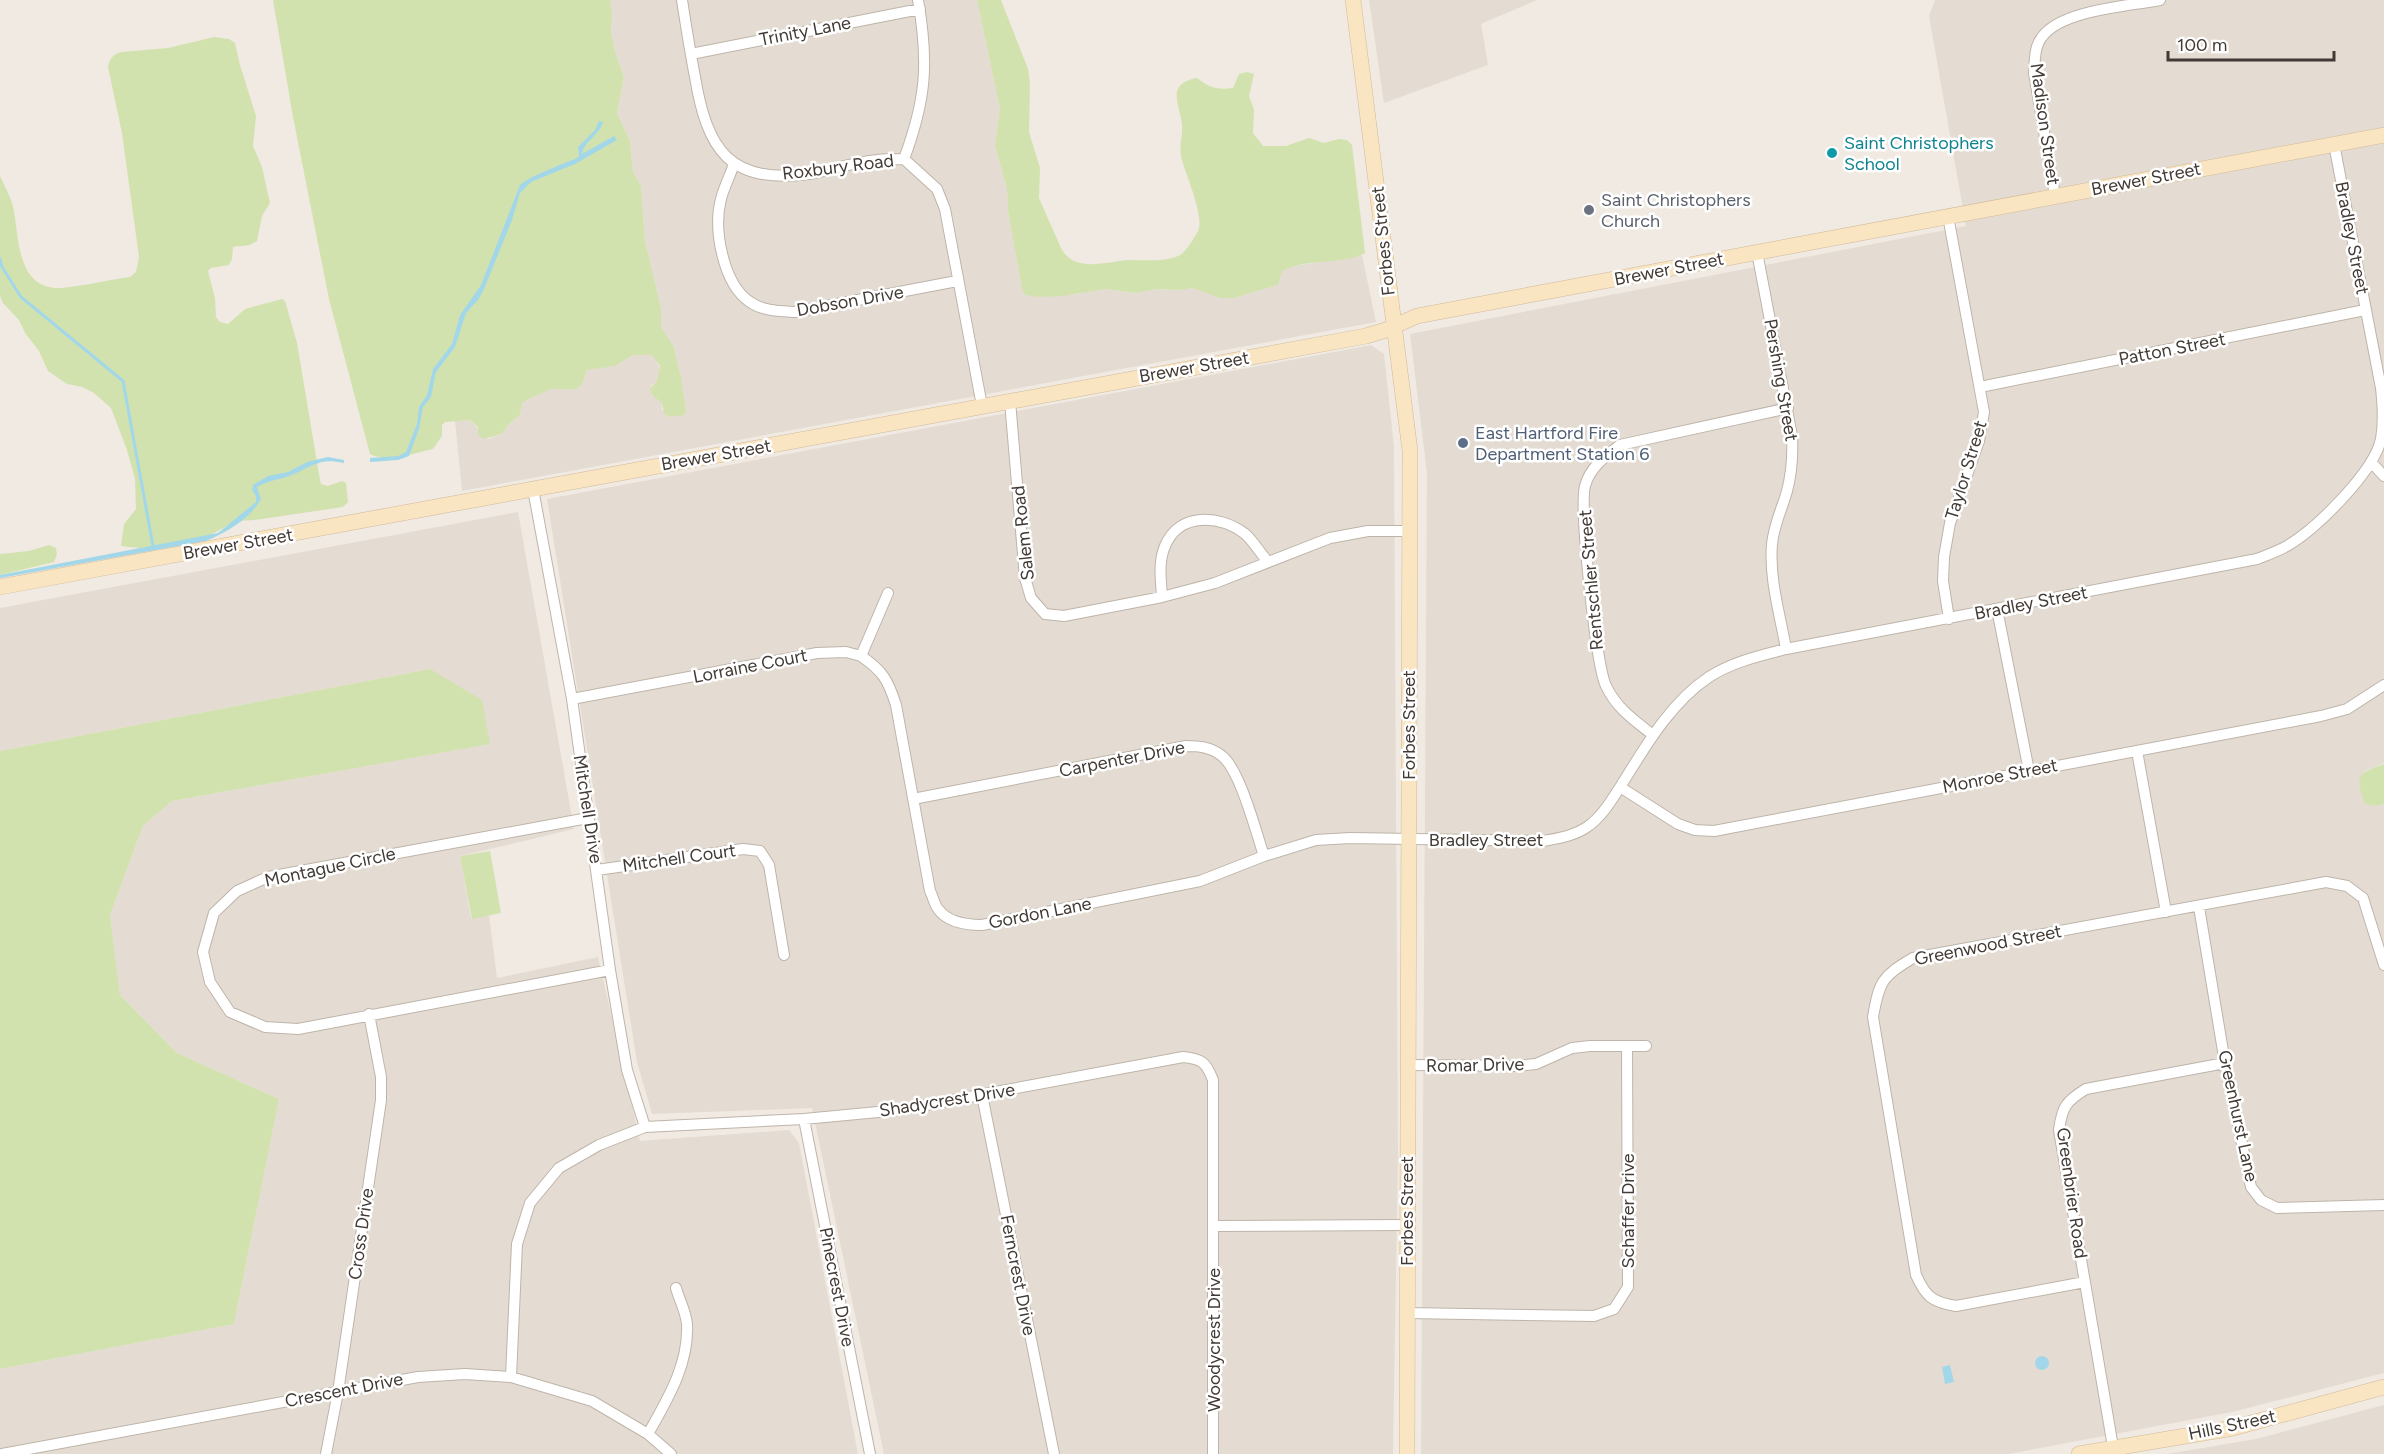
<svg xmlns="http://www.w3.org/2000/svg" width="2384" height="1454" font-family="Figtree,sans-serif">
  <rect width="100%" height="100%" fill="#f0eae3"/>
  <path fill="#e4dcd2" d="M610,0h367l23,109 -5,37 12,43 1,22 14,78 17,8 38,-3 14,-4 15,-1 29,4 22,-4 21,1 15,-2 7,1 6,4 28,5 43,-13 5,-15 7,-3 73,-12 14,67 -914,169 -7,-70 15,-1 18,19 14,-5 6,-9 12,-10 2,-12 3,-2 26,-12h25l6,-4 5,-15 7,-2 21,-2 18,-11h19l3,2 5,13 -3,11 -6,5 2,10 9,7v7l23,5 1,-3 -5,-35 -7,-30 -13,-20v-19l-16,-68 -4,-54 -8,-14 -3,-31 -13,-28 7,-36 -8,-22 -5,-23 1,-19z
    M1369,0h168l-56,24 7,41 -104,38z
    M1935,0h449v763l-19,8 10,35 9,-2v569l-152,39 -224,42h-587l6,-981 -17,-139 556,-108 -37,-210z
    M1371,345l13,9 10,93 4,706 -5,301h-509l-72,-346 -160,6 -15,-52 -90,-563z
    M518,512l56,317 -114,27 11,62 18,-3 8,63 101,-21 42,184 149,-11 10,13 59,311h-858v-85l234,-45 45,-225 -102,-46 -57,-58 -10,-80 33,-89 29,-25 317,-57 -59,-75 -430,82v-143z
    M2384,1405v49h-217l89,-15z"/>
  <path fill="#d2e2ae" d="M273,0h337l2,13 -1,19 5,23 8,22 -7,36 13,28 3,31 8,14 4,54 16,68v19l13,20 7,30 5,34 -1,4 -15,2 -6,-3 -2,-11 -9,-7 -3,-7 7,-8 3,-15 -8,-11h-19l-18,11 -28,4 -5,15 -6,4h-25l-26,12 -3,2 -2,12 -12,10 -6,9 -18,5 -6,-4v-8l-8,-7 -25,2 -3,3v11l-9,13c-19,4 -45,14 -63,5l-41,-155 -36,-182z
    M977,0h24l27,69 2,15 -1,48 11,36 -1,30 22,50c13,25 45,14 67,12 16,0 35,2 50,-4 7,-2 16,-18 20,-25 7,-15 -13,-57 -17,-75 -2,-11 2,-21 1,-32 -3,-22 -16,-40 15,-46 13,10 19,12 36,10l6,-14 8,-2 7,2 -5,22 5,14 -1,23 10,13h23l23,-8 15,5 15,-4 8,1 5,5 13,108c-20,12 -59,5 -83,18l-4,14 -44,13h-14l-27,-10 -15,2 -21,-1 -22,4 -29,-4 -44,7 -23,1 -14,-2 -3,-6 -14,-78 -1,-22 -12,-43 5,-37z
    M214,37l15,2 6,4 5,22 16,51 -3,30 9,21 8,36 -8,13 -5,25 -7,4 -17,2 -1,12 -3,6 -18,3 -3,3 7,27 1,19 4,5 8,2 17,-15 37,-10 3,2 12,42 23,137 1,4 7,2 14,-5 4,2 2,19 -5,5 -88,13 -19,1 -31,17 -26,3 -18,5 -22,2 -18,-2 3,-22 12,-15 -1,-30 -8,-29 -16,-42 -17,-15 -12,-6 -15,-3 -19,-13 -9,-20 -14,-18 -6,-13 -16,-17 -3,-7v-120c5,11 12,23 14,35 5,30 4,79 47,77 23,-2 46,-8 69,-11l6,-5 3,-15 -17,-124 -14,-66c2,-9 5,-13 14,-15l46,-4z
    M49,545l7,3 1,7 -3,7 -54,13v-21l29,-3z
    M430,669l52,31 8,44 -318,57 -29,25 -33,89 10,80 57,58 102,46 -45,225 -234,45v-618z
    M2384,764v40l-9,2 -10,-2c-10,-28 -9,-30 19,-40z
    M490,851l11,62 -29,6 -12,-63z"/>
  <path fill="#a2d7ea" d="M599,121l4,1c-4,14 -19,19 -21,32l32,-18 3,4 -42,24 -44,18 -11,11 -8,27 -28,69 -6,11 -12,13 -11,34 -19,25 -5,25 -8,10 -4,22 -10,27 -11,4 -28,2v-4l28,-2 8,-4 11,-28 2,-17 8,-12 6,-26 19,-25 8,-29 21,-30 39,-100c13,-11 42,-20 59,-28l-1,-10 17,-17z
    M328,457l16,3v3c-24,-5 -29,2 -50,11 -13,6 -23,5 -37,13l4,12c-11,20 -34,33 -55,42l-206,37v-3l218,-42 38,-31v-6l-4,-6 1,-5 15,-9 20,-4 19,-10z
    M2035 1363a7 7 0 1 1 14 0a7 7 0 1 1-14 0Z
    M1950,1365l4,17 -9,2 -3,-17z"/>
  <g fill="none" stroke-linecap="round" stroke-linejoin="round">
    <path stroke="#a2d7ea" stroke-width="3" d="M0,259l2,8 19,30 102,84 30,165"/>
    <defs>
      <path id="street" d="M682,0c4,26 8,51 13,77 12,72 34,108 114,97 23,-4 45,-12 68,-14 9,-1 18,-1 27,-1
        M918,0c11,63 8,100 -14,159l33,30 8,20 37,197
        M691,54l229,-45
        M734,164c-4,12 -10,23 -13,35 -8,30 2,85 29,103 13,9 29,9 45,10l162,-31
        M2055,196l-21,-123c1,-12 0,-26 8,-36 19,-27 87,-31 118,-37
        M1948,216l36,196 -5,29 -29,82 -6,34 -1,24 6,38
        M1757,252l35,184c1,19 0,36 -5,55 -5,18 -13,33 -15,53 -3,35 8,70 14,105
        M1980,387l385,-77
        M1010,401l15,177 6,20 14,16 19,2 98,-19 53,-14 115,-45 38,-7h42
        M2372,463l12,13
        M533,489l39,210 38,271 17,100 18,57
        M1162,597c-1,-17 -4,-35 3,-51 14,-34 54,-31 79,-13 9,7 16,20 24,29
        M1997,609l32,162
        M861,656c22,15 27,24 35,49l34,186c3,5 4,13 8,18 10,14 29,16 44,16l218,-44 64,-25 52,-16 34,-2 194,3c15,-3 30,-5 43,-14 16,-11 25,-28 35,-43 23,-37 49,-82 87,-107 23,-15 50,-21 77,-28l471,-90c10,-4 21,-8 30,-13 29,-17 87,-74 94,-107 3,-17 2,-33 0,-51l-47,-244
        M572,699l245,-46 29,-1 15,4 27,-63
        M1653,735c-19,-15 -36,-26 -47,-49 -10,-21 -27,-178 -21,-200 5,-19 21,-30 35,-41l168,-37
        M2137,751l29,161
        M1620,787l58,37 17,6 19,1 607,-115 26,-7 37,-24
        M913,799l273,-53c13,0 25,1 36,10 18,14 34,76 42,100
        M588,818l-320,59 -31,14 -23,22 -11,39 7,30 20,30 35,15 33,2 312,-59
        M597,870l146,-21 17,2 9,14 15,90
        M2199,907l26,156 26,124 10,13 16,8 107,-3
        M1408,1065l107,1 21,-2 36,-16 18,-2h56
        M982,1095l72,359
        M804,1119l66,335
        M1215,1226l191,-1
        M2085,1282l-129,24c-24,-4 -30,-9 -40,-31l-43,-258c6,-35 9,-41 40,-59l413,-76 21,4 16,12 21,67
        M1407,1313l187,3 20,-7 14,-22 -1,-241
        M511,1377l6,-133 13,-41 29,-35 40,-23 46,-18 159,-8 95,-9 284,-53c19,2 23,5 30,23v374
        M648,1434c19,-34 41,-69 39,-110 -1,-12 -8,-25 -11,-36
        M2113,1447l-54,-317c3,-23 7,-29 27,-41l139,-26
        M2,1454l416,-77 47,-3 46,3 81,24 56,33 23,20
        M326,1454l12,-62 43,-292v-23l-12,-63"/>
      <path id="secondary" d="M1353,0l57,451 -3,1003
        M0,587l1366,-251 20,-6 31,-14 967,-181
        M2079,1454l154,-26 151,-41"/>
    </defs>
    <use href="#street" stroke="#beb4aa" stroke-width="12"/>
    <use href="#secondary" stroke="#d0b998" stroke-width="16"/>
    <use href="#street" stroke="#fff" stroke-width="10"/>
    <use href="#secondary" stroke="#fae5c3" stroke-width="15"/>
  </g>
  <circle fill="#0f9aa8" stroke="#fff" stroke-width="2" cx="1832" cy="153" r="6"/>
  <circle fill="#6b7280" stroke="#fff" stroke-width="2" cx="1589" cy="210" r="6"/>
  <circle fill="#5c6f8a" stroke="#fff" stroke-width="2" cx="1463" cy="443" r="6"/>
  <g text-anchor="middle" stroke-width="5" stroke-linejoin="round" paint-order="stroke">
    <g font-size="18" fill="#423a34" stroke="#fff">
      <text transform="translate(805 31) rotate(-11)" y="6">Trinity Lane</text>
      <text transform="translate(2045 124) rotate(82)" y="6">Madison Street</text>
      <text transform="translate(838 167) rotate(-7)" y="6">Roxbury Road</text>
      <text transform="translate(2146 179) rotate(-11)" y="6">Brewer Street</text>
      <text transform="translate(2352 238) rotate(79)" y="6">Bradley Street</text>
      <text transform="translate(1383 241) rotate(-96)" y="6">Forbes Street</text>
      <text transform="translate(1669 269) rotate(-11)" y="6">Brewer Street</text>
      <text transform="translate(850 301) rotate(-10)" y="6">Dobson Drive</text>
      <text transform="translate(2172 349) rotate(-11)" y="6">Patton Street</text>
      <text transform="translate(1194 367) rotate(-10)" y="6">Brewer Street</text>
      <text transform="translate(1781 380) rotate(80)" y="6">Pershing Street</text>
      <text transform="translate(716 455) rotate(-10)" y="6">Brewer Street</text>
      <text transform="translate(1966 470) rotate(-73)" y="6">Taylor Street</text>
      <text transform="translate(1023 533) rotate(-96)" y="6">Salem Road</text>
      <text transform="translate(238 544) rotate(-10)" y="6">Brewer Street</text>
      <text transform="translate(1591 580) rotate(-95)" y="6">Rentschler Street</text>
      <text transform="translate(2031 603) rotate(-11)" y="6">Bradley Street</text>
      <text transform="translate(750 666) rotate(-11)" y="6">Lorraine Court</text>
      <text transform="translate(1409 725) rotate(-90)" y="6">Forbes Street</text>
      <text transform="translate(1122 759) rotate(-11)" y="6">Carpenter Drive</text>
      <text transform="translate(2000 776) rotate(-11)" y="6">Monroe Street</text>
      <text transform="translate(588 809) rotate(81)" y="6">Mitchell Drive</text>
      <text x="1486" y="846">Bradley Street</text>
      <text transform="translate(679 858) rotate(-8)" y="6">Mitchell Court</text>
      <text transform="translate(330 867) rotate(-12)" y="6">Montague Circle</text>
      <text transform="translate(1040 913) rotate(-11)" y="6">Gordon Lane</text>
      <text transform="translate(1988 945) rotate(-11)" y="6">Greenwood Street</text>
      <text transform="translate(1475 1065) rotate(-1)" y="6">Romar Drive</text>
      <text transform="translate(947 1100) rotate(-9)" y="6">Shadycrest Drive</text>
      <text transform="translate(2238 1116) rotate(78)" y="6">Greenhurst Lane</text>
      <text transform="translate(2072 1193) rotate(82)" y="6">Greenbrier Road</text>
      <text transform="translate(1407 1211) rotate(-90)" y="6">Forbes Street</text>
      <text transform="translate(1628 1211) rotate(-90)" y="6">Schaffer Drive</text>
      <text transform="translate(361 1234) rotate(-82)" y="6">Cross Drive</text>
      <text transform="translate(1018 1275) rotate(79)" y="6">Ferncrest Drive</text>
      <text transform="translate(837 1287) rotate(79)" y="6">Pinecrest Drive</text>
      <text transform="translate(1214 1340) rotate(-90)" y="6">Woodycrest Drive</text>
      <text transform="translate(344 1390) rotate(-11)" y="6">Crescent Drive</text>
      <text transform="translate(2232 1425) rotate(-12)" y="6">Hills Street</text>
    </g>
    <g font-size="18" fill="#0d838f" stroke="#fff" text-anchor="start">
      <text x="1844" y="149">Saint Christophers<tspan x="1844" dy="21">School</tspan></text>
    </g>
    <g font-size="18" fill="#5b616d" stroke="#fff" text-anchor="start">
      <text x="1601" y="206">Saint Christophers<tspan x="1601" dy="21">Church</tspan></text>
    </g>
    <g font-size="18" fill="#4e5e75" stroke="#fff" text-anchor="start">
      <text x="1475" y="439">East Hartford Fire<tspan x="1475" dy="21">Department Station 6</tspan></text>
    </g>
  </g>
  <path d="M2168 51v9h166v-9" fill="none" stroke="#423a34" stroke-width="3"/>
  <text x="2177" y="51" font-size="18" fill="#423a34" stroke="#ffffff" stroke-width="4.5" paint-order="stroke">100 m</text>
</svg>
